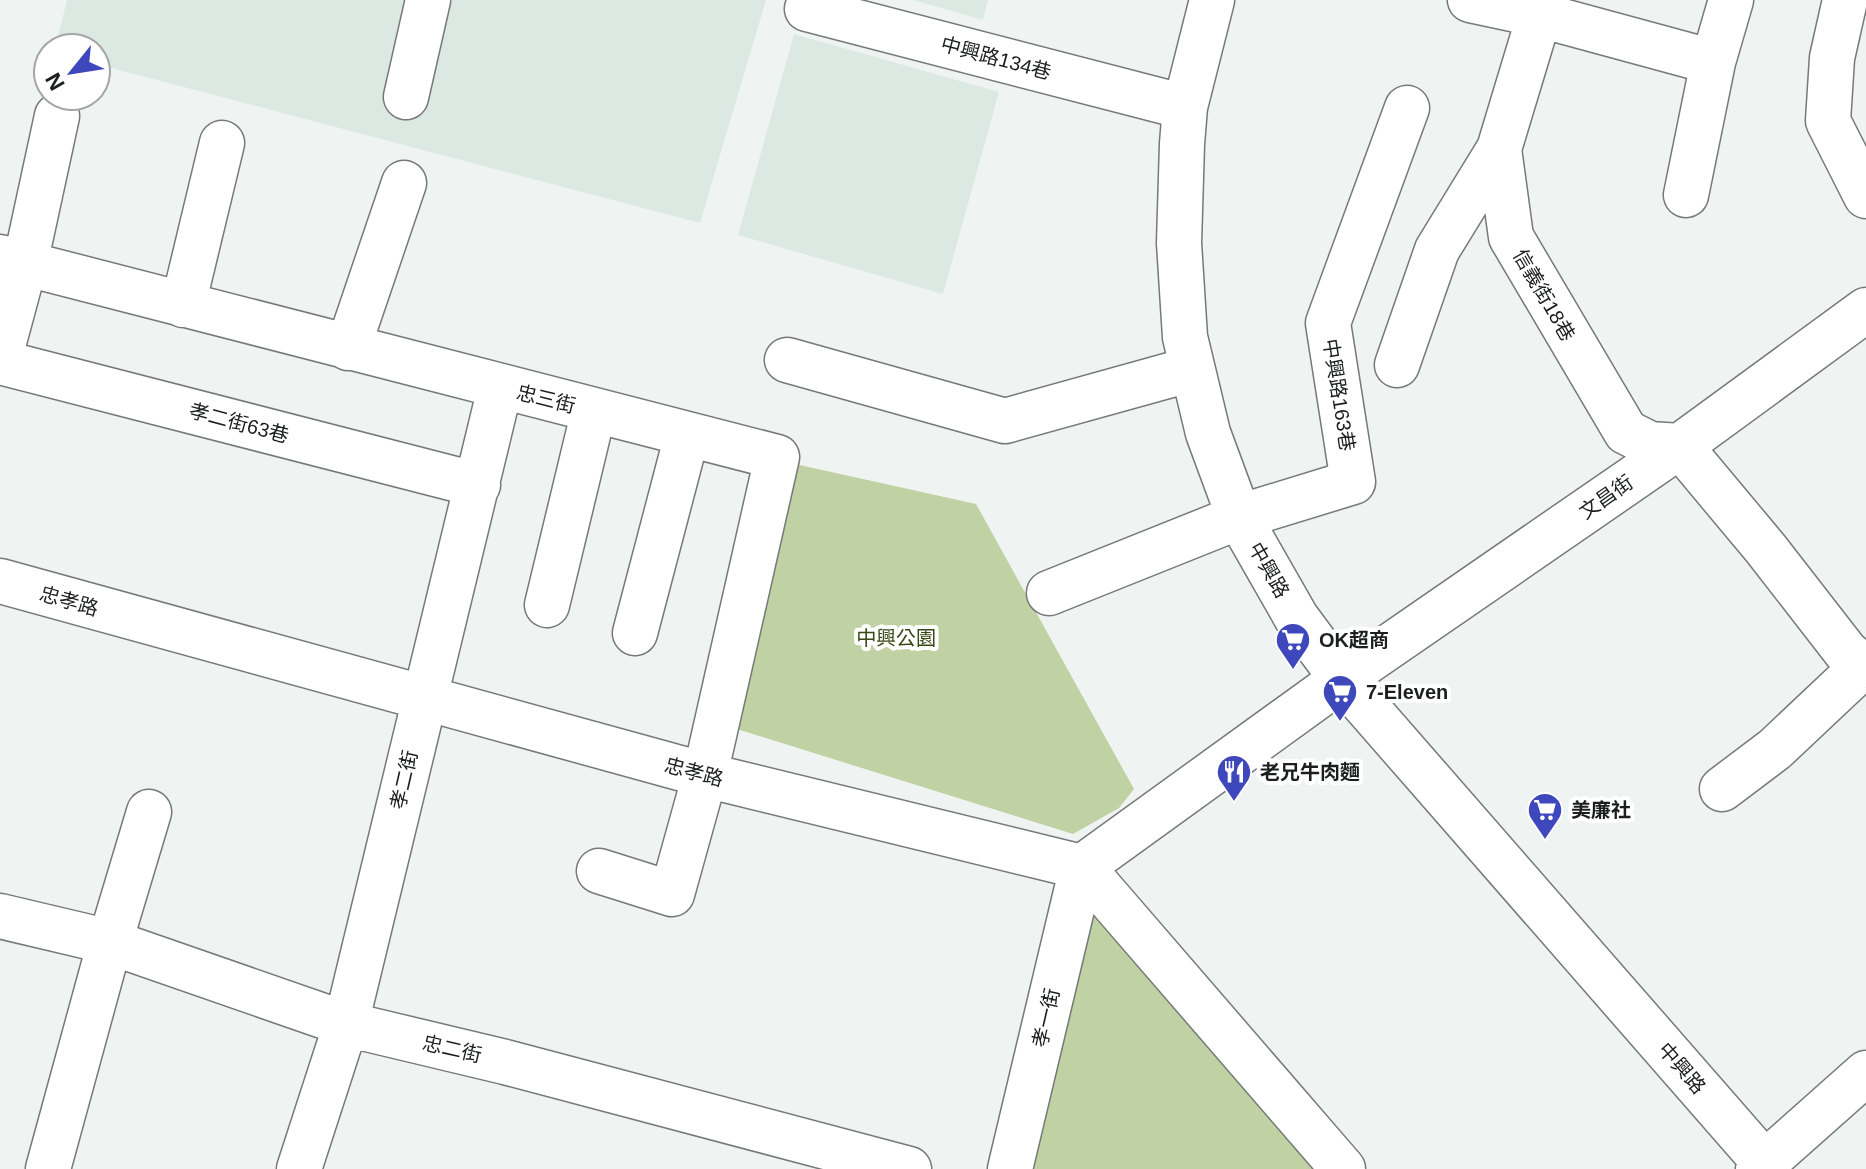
<svg xmlns="http://www.w3.org/2000/svg" width="1866" height="1169" font-family="Helvetica,'Noto Sans TC',sans-serif">
  <rect width="100%" height="100%" fill="#eff4f2"/>
  <path fill="#dce9e3" d="M67,0h699l-66,223 -604,-159v-16h-41z
    M913,0h75l-5,20z
    M794,34l205,58 -56,202 -205,-59z"/>
  <path fill="#c0d1a4" d="M795,464l181,40 158,285 -15,19 -46,26 -336,-105z
    M1091,905l232,264h-296z"/>
  <g fill="none" stroke-linecap="round" stroke-linejoin="round">
    <defs>
      <path id="minor" d="M1212,0l-27,107 -3,37 -3,99 6,94 23,96 31,84 57,100 46,62 428,490
        M1470,0l70,15 173,47 -27,133
        M1544,0l-45,149 12,88 115,195 24,12 30,2 86,103 80,103 17,14
        M1845,0l-13,58 -4,63 38,75
        M807,9l378,98
        M1713,62l18,-62
        M406,97l22,-97
        M0,257l777,200 -72,318 -33,119 -73,-23
        M183,305l39,-162
        M348,348l56,-165
        M0,357l25,-93 32,-148
        M787,360l218,61 187,-52
        M0,362l478,123
        M1397,365l40,-115 62,-101
        M0,581l705,194 377,92 260,-188 338,-233 186,-136
        M1049,593l190,-76 114,-35 -25,-159 79,-215
        M547,605l47,-195
        M635,633l52,-198
        M1722,789l53,-40 88,-83
        M1082,867l261,302
        M0,916l110,26 236,82 159,38 404,107
        M48,1169l62,-227 39,-130
        M299,1169l47,-145 154,-636
        M1010,1169l72,-302
        M1758,1169l108,-96"/>
    </defs>
    <use href="#minor" stroke="#757977" stroke-width="47"/>
    <use href="#minor" stroke="#fff" stroke-width="44"/>
  </g>
  <defs>
    <symbol id="supermarket-pin" viewBox="-11 -11 22 30"><path d="M0 17L-7.5 6A9.5 9.5 0 1 1 7.5 6Z" fill="#3e48bc" stroke="#fff"/><path d="M-6-5.5h2.5l.6 2H6L4.5 2H-2.5L-4.4-4H-6ZM-1.5 3.2a1.3 1.3 0 1 0 .1 0ZM3 3.2a1.3 1.3 0 1 0 .1 0Z" fill="#fff"/></symbol>
    <symbol id="restaurant-pin" viewBox="-11 -11 22 30"><path d="M0 17L-7.5 6A9.5 9.5 0 1 1 7.5 6Z" fill="#3e48bc" stroke="#fff"/><path d="M-5-6h1v4h1v-4h1v4h1v-4h1v5L-1.5 .5V6h-2V.5L-5-1ZM5-6V6H3V1.5H1.5Q1.5-4 5-6Z" fill="#fff"/></symbol>
  </defs>
  <g fill-rule="evenodd">
    <use href="#supermarket-pin" x="1273" y="620" width="40" height="54"/>
    <use href="#supermarket-pin" x="1320" y="672" width="40" height="54"/>
    <use href="#restaurant-pin" x="1214" y="752" width="40" height="54"/>
    <use href="#supermarket-pin" x="1525" y="790" width="40" height="54"/>
  </g>
  <g text-anchor="middle" stroke-width="8" stroke-linejoin="round" paint-order="stroke">
    <g font-size="20" fill="#1d1f1e" stroke="#fff">
      <text transform="translate(996 58) rotate(15)" y="7">中興路134巷</text>
      <text transform="translate(1544 295) rotate(60)" y="7">信義街18巷</text>
      <text transform="translate(1339 395) rotate(81)" y="7">中興路163巷</text>
      <text transform="translate(546 399) rotate(14)" y="7">忠三街</text>
      <text transform="translate(239 423) rotate(15)" y="7">孝二街63巷</text>
      <text transform="translate(1606 497) rotate(-35)" y="7">文昌街</text>
      <text transform="translate(1269 570) rotate(60)" y="7">中興路</text>
      <text transform="translate(69 601) rotate(16)" y="7">忠孝路</text>
      <text transform="translate(694 772) rotate(15)" y="7">忠孝路</text>
      <text transform="translate(404 780) rotate(-77)" y="7">孝二街</text>
      <text transform="translate(1046 1018) rotate(-77)" y="7">孝一街</text>
      <text transform="translate(452 1049) rotate(13)" y="7">忠二街</text>
      <text transform="translate(1682 1068) rotate(49)" y="7">中興路</text>
    </g>
    <g font-size="20" fill="#384713" stroke="#fff">
      <text x="896" y="645">中興公園</text>
    </g>
    <g font-size="20" font-weight="bold" fill="#1d1f1e" stroke="#fff" text-anchor="start">
      <text x="1319" y="647">OK超商</text>
      <text x="1366" y="699">7-Eleven</text>
      <text x="1260" y="779">老兄牛肉麵</text>
      <text x="1571" y="817">美廉社</text>
    </g>
  </g>
  <g transform="translate(72 72) rotate(240)"><circle r="38" fill="#ffffff" stroke="#a5a5a5" stroke-width="2"/>
  <path d="M0-6L14 30L0 20L-14 30Z" fill="#3e48bc"/>
  <text y="-12" font-size="22" font-weight="bold" text-anchor="middle" fill="#1d1f1e">N</text>
  </g>
</svg>
